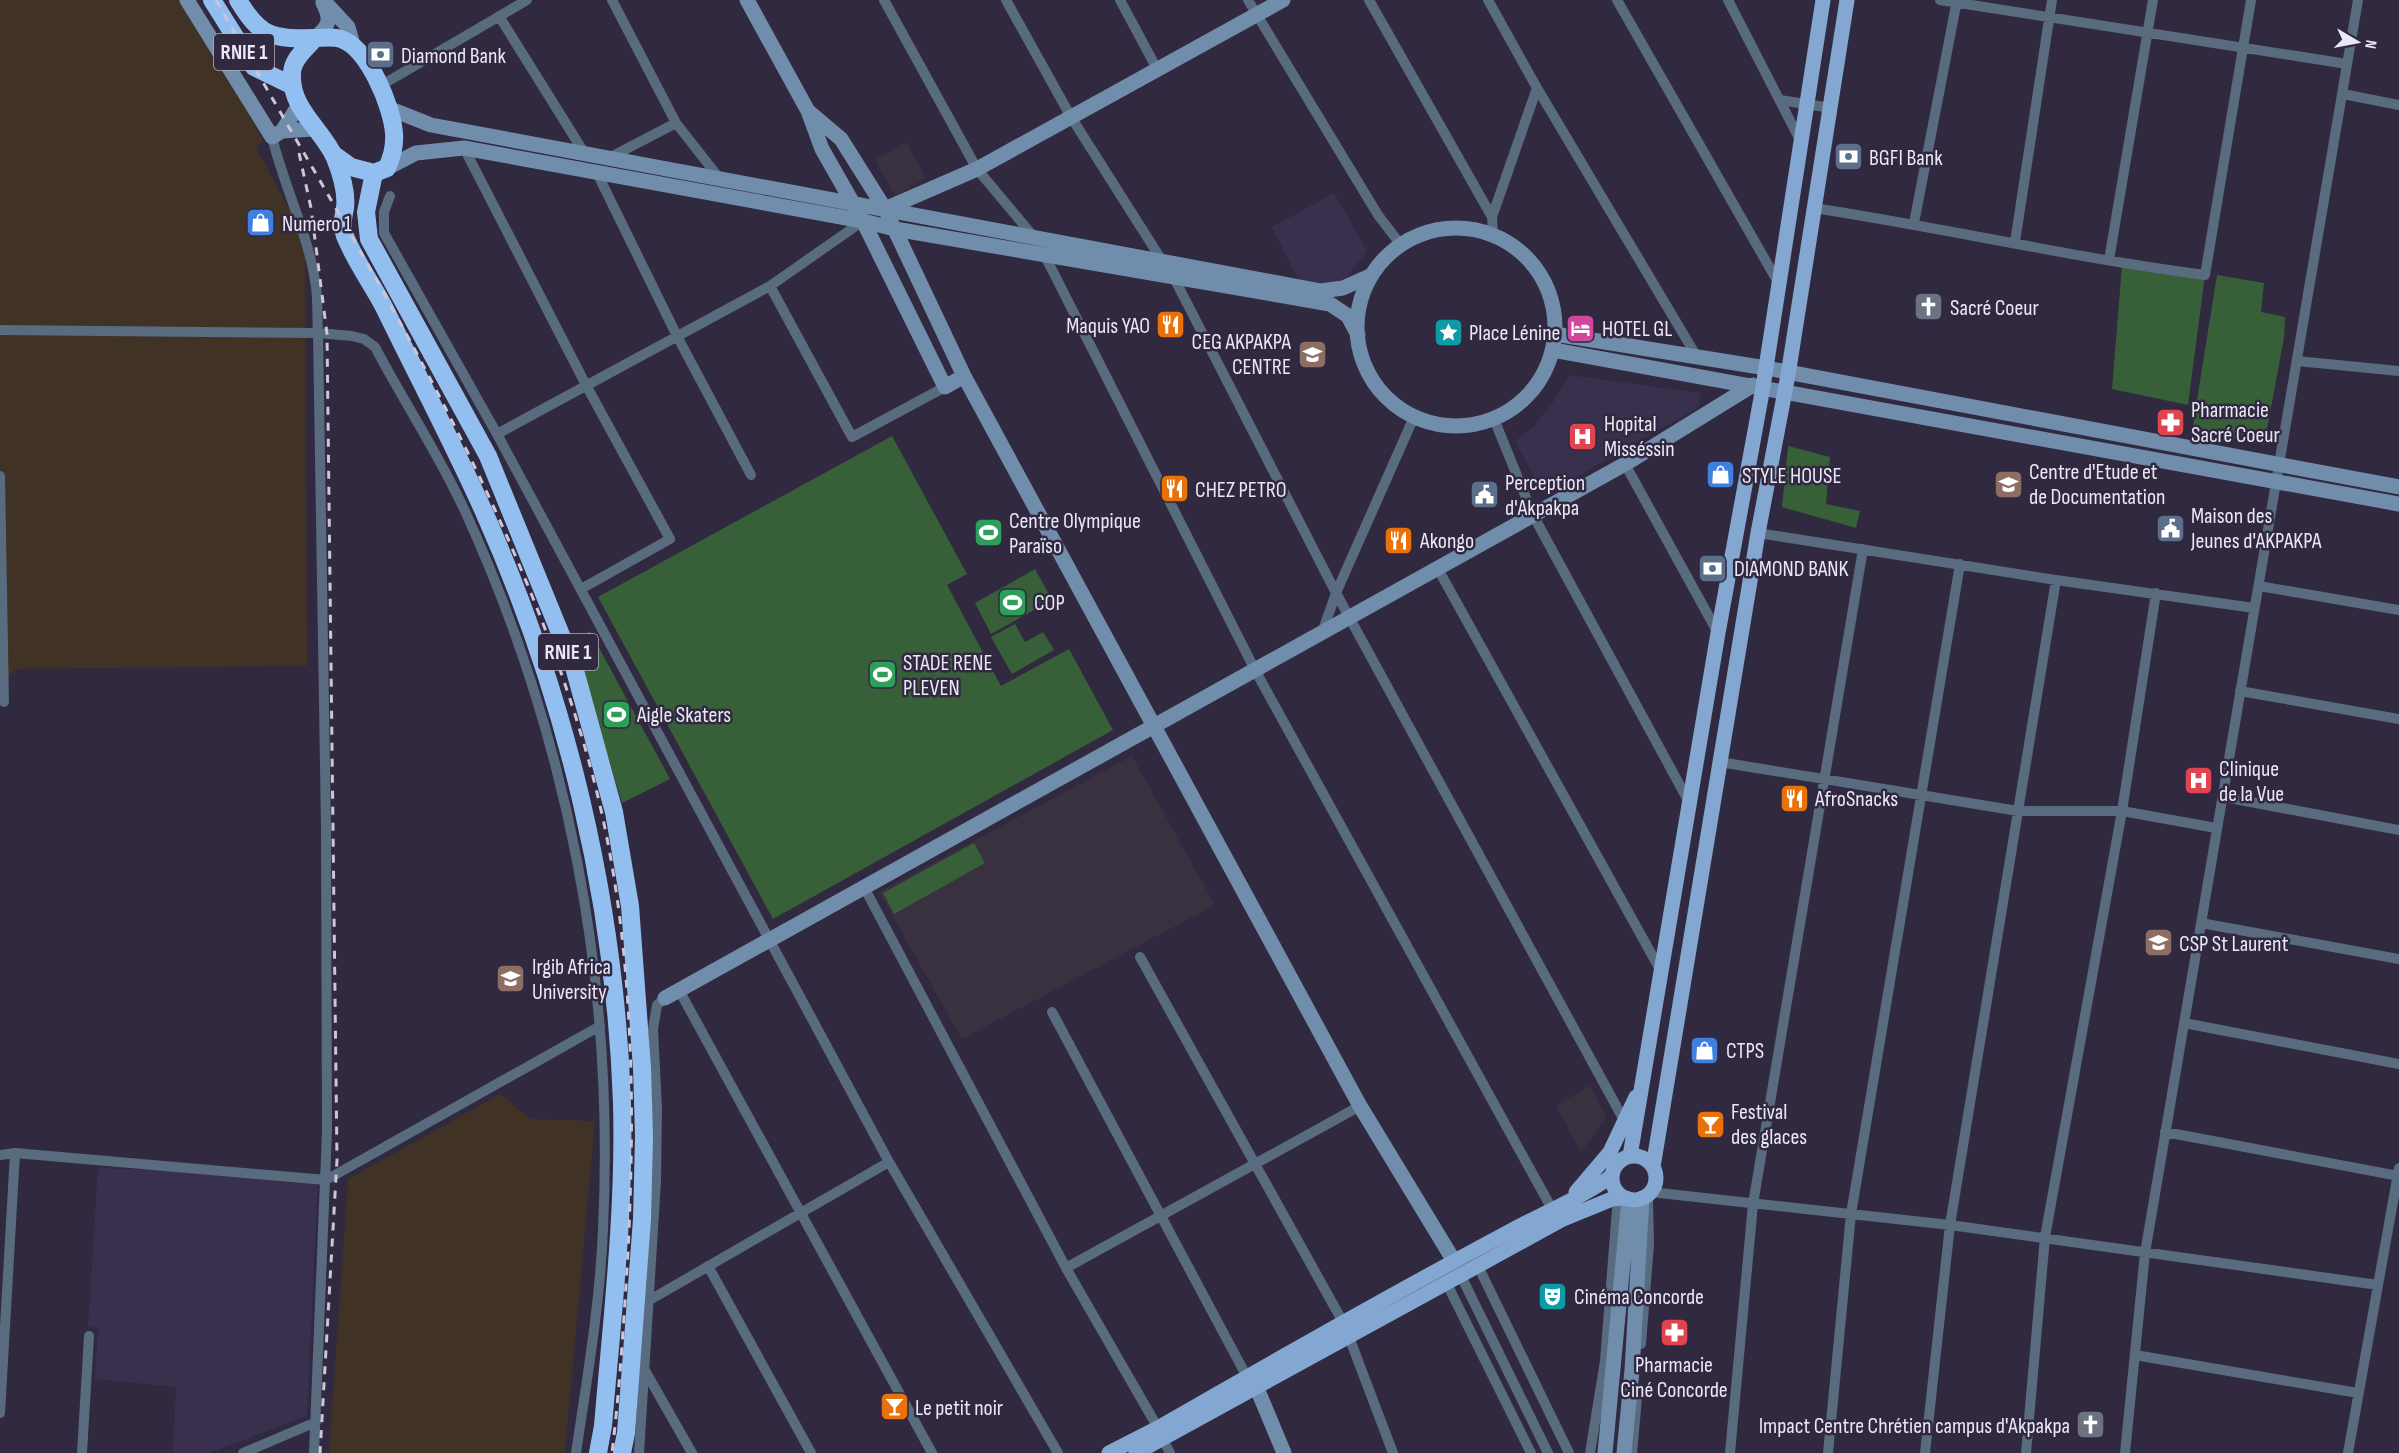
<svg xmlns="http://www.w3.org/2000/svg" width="2399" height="1453" font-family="'Sofia Sans Condensed',sans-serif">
  <rect width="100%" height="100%" fill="#302940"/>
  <path fill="#39304e" d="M1334,193l33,58 -23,30 -12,5 -33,-5 -27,-54z
    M1569,375l131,18 -1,14 -155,88 -29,-54 18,-14 19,-23z
    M98,1168l220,9 -11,239 -98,37h-36l3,-66 -81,-8 3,-51 -10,-1z"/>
  <path fill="#403225" d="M0,0h183l80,139 -6,10 48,90 2,427 -291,3 -16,18z
    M500,1094l31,25 64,2 -30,332h-236l19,-274z"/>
  <path fill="#3a3140" d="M906,142l20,36 -31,18 -20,-36z
    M1132,756l83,149 -253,134 -83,-147z
    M1590,1085l16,31 -25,37 -25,-47z"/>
  <path fill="#376039" d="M2122,266l83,9 -17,130 -76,-16z
    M2217,275l47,8 -3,29 24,5 -1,21 -20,107 -72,-14z
    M892,436l75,138 -20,11 54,101 68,-37 44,81 -340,189 -175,-322z
    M1788,446l42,11 -4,47 34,7 -4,17 -74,-21z
    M1035,569l17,31 -61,34 -16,-31z
    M1015,624l10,18 18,-10 11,18 -42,24 -21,-37z
    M590,631l80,148 -48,24 -49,-161z
    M974,843l11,20 -91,51 -11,-21z"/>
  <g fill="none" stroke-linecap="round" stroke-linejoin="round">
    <path stroke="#596b7e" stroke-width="10" d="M612,0l64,123 44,56
      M884,0l93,169 56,67
      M1006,0l65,117 90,142
      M1120,0l37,69
      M1248,0l130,215 23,30
      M1369,0l123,217
      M1488,0l49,88 160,269
      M1617,0l162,284
      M1728,0l72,140
      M1940,0l407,64
      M499,16l86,138
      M380,86l147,-86
      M2343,94l56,11
      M1780,100l51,8
      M272,137c12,50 37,98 44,150 2,15 1,31 2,46l8,495 1,303 -13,322
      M464,148l122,237 84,154 -89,50
      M607,159l69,-36
      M597,173l80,163 74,139
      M390,196l-6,16v21l113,201 392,728 169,291
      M1814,208c131,20 260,50 391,67l46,-275
      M1914,223l43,-223
      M1493,234l-1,-17 45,-129
      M2015,242l37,-242
      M1044,254l211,416 297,539
      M2109,260l44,-260
      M1174,278l162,315 289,529
      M770,286l82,151 93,-50
      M0,330l318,3 34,3 12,3 11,8c29,55 63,106 89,162 104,227 151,471 139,720 -3,75 -16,150 -27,224
      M2297,361l102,10
      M1494,419l39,96 157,289
      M497,434l273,-148 93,-65
      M1625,464l93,169
      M0,476l4,226
      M1758,533l298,47 198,28
      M1438,569l224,404
      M2259,586l140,24
      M1322,633l14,-40 78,-176
      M2240,691l159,28
      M1720,762l298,49h104l94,17
      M2224,797l175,33
      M864,887l202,381 92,160
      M2201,923l198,36
      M1140,957l204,367
      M679,990l253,463
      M1052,1012l195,365
      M2184,1023l215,41
      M2165,1132l234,44
      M0,1155l15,-2 311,27 274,-154
      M1650,1192l300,33 428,60
      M708,1266l103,187
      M1478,1266l91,187
      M1066,1268l294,-162
      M1461,1276l87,177
      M1447,1284l84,169
      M648,1301l241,-139
      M1349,1337l44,116
      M1641,1344l8,-100 -1,-43
      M2135,1355l223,38
      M643,1367l49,86
      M0,1413l15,-260
      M1162,1438l8,15
      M82,1453l7,-117
      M243,1453l73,-31
      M639,1453l17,-272 1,-72 -4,-80 4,-24 8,-7
      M1590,1453l15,-92 13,-164
      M1632,1453l5,-55
      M1730,1453l23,-249 110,-655
      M1828,1453l23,-239 109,-650
      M1925,1453l25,-228 106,-645
      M2026,1453l19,-216 77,-426 34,-218
      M2125,1453l20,-200 213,-1253
      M2348,1453l51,-285"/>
    <path stroke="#718dac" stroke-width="15" d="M187,0l85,137 10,-6 17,-26
      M323,0l25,27 5,18
      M747,0l61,111 14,38 41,72 82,166 19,-11
      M315,38c14,-12 17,-18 8,-35
      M388,108l43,17 890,166 22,-3 29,-13
      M808,111l33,28 44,70 79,167 396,730 94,155
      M282,131l31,-2
      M387,168l29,-15 48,-5 399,73 32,8 435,75 18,12 10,19
      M885,209l92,-40 306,-169
      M1357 327a99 99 0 1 1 198 0a99 99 0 1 1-198 0Z
      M1555,334l211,34 633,119
      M1553,350l846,154
      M665,998l960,-534 128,-79
      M1256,1386l28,67
      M1605,1453l24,-254
      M1624,1453l8,-83 10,-172"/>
    <path stroke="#83a7d0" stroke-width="15" d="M1630,1156l88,-523 45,-246 60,-387
      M1612 1178a22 22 0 1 1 44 0a22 22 0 1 1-44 0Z
      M1653,1167l105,-634 30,-158 59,-375
      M1576,1192l34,-40 26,-55
      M1109,1453l49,-25c118,-68 236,-135 356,-199 16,-9 93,-44 98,-55
      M1136,1453l427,-234 49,-20 14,-1"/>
    <path stroke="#93bff0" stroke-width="18" d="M212,0l42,67 39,19
      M238,0c22,37 34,39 76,38 8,0 19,-2 27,1 27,9 51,67 53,94 1,12 -2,24 -7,35l-13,5 -8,39 3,27 119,217 86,211 40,145 16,94 12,162 2,68 -2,83 -16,214 -4,20
      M315,38c-9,11 -23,21 -23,36 -2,35 31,56 43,84 6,15 12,34 10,50 -2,11 -4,17 0,28 10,25 27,48 39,71 33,68 69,136 100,205 83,186 131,389 138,591 3,108 -10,216 -19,323l-5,27
      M333,154l18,13 23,6"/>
    <path stroke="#cbc7d8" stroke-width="3" stroke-dasharray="8 8" stroke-linecap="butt" d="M216,0c137,243 292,481 370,751 47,164 50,332 42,501 -4,67 -8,134 -16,201
      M299,153l12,55 16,126 10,826 -17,293"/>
  </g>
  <defs>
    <symbol id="bank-square" viewBox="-11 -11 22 22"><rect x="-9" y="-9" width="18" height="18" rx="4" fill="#5c6f8a" stroke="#302940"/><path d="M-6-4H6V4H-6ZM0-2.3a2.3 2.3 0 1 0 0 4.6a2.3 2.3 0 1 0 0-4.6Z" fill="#fff"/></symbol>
    <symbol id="shop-square" viewBox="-11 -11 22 22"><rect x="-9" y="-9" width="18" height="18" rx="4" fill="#3f7fe0" stroke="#302940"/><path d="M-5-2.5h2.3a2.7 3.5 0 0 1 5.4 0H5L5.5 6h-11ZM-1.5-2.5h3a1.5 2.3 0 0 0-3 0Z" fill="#fff"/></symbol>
    <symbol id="church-square" viewBox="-11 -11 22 22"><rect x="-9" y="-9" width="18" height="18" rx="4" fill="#6b7280" stroke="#302940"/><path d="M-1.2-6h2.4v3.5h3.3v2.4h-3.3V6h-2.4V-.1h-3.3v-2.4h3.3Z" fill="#fff"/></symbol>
    <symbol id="restaurant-square" viewBox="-11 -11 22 22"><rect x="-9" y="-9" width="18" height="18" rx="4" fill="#e8710a" stroke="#302940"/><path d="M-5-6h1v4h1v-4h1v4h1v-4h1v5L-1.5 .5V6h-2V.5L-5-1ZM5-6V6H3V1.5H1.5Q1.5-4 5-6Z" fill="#fff"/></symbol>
    <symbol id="hotel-square" viewBox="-11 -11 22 22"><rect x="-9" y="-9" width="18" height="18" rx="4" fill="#d1479c" stroke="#302940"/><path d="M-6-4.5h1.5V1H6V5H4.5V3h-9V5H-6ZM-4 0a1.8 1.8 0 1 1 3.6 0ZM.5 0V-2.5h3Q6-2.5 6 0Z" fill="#fff"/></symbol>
    <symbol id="sight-square" viewBox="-11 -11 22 22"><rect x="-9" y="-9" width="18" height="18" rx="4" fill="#0f9aa8" stroke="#302940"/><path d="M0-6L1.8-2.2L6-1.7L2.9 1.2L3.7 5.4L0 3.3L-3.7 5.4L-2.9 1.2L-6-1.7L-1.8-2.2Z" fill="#fff"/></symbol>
    <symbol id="school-square" viewBox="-11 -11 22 22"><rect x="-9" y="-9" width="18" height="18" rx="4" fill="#8d6e63" stroke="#302940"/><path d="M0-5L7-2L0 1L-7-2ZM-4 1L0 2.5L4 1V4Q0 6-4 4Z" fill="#fff"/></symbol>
    <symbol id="pharmacy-square" viewBox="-11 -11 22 22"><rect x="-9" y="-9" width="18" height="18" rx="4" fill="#e0444e" stroke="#302940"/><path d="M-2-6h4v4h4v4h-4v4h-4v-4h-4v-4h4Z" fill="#fff"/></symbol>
    <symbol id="hospital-square" viewBox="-11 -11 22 22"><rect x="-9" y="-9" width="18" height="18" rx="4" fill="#e0444e" stroke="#302940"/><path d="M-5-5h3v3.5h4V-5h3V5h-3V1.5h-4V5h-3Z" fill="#fff"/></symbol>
    <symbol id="civic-square" viewBox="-11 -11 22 22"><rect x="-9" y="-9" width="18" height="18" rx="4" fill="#5c6f8a" stroke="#302940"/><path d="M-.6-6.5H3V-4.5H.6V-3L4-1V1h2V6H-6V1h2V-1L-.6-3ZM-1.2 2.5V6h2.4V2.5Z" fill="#fff"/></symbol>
    <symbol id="stadium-square" viewBox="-11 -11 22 22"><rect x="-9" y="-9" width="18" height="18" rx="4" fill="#2e9e5b" stroke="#302940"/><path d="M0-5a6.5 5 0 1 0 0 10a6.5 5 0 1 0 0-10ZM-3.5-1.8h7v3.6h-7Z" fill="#fff"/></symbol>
    <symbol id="university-square" viewBox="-11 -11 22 22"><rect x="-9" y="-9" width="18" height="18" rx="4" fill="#8d6e63" stroke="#302940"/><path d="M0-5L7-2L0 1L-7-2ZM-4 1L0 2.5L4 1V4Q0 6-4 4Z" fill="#fff"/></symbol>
    <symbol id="bar-square" viewBox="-11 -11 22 22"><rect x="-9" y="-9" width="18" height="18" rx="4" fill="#e8710a" stroke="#302940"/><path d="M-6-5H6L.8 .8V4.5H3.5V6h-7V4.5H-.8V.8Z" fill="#fff"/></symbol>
    <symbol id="theatre-square" viewBox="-11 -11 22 22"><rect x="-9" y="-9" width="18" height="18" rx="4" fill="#0f9aa8" stroke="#302940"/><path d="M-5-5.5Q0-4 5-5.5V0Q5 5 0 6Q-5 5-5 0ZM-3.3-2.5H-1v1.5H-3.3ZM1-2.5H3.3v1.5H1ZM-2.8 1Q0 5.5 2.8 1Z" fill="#fff"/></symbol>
  </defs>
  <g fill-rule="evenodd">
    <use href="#bank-square" x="364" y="38" width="33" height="33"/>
    <use href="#bank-square" x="1832" y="140" width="33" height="33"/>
    <use href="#shop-square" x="244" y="206" width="33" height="33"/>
    <use href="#church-square" x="1912" y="290" width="33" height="33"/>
    <use href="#restaurant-square" x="1154" y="308" width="33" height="33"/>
    <use href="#hotel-square" x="1564" y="312" width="33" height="33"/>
    <use href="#sight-square" x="1432" y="316" width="33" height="33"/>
    <use href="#school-square" x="1296" y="338" width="33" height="33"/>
    <use href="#pharmacy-square" x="2154" y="406" width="33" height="33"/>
    <use href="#hospital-square" x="1566" y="420" width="33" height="33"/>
    <use href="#shop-square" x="1704" y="458" width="33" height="33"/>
    <use href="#school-square" x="1992" y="468" width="33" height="33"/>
    <use href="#restaurant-square" x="1158" y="472" width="33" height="33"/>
    <use href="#civic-square" x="1468" y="478" width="33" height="33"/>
    <use href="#civic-square" x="2154" y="512" width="33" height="33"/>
    <use href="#stadium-square" x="972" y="516" width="33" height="33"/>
    <use href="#restaurant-square" x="1382" y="524" width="33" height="33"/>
    <use href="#bank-square" x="1696" y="552" width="33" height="33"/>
    <use href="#stadium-square" x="996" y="586" width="33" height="33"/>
    <use href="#stadium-square" x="866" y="658" width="33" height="33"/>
    <use href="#stadium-square" x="600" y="698" width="33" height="33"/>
    <use href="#hospital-square" x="2182" y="764" width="33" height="33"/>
    <use href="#restaurant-square" x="1778" y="782" width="33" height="33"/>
    <use href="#school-square" x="2142" y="926" width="33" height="33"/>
    <use href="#university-square" x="494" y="962" width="33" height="33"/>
    <use href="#shop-square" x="1688" y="1034" width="33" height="33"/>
    <use href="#bar-square" x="1694" y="1108" width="33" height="33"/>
    <use href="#theatre-square" x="1536" y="1280" width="33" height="33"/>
    <use href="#pharmacy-square" x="1658" y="1316" width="33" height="33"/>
    <use href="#bar-square" x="878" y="1390" width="33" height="33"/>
    <use href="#church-square" x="2074" y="1408" width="33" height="33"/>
  </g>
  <g text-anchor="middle" stroke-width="5" stroke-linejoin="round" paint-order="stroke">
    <g fill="#302940" stroke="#b3aec0" stroke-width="1.5">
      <rect x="214" y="34" width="60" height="36" rx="4.5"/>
      <rect x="538" y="634" width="60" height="36" rx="4.5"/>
    </g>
    <g font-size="21" font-weight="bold" fill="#ebe7f7">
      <text x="244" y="59">RNIE 1</text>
      <text x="568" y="659">RNIE 1</text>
    </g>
    <g font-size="22" fill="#ebe7f7" stroke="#302940" text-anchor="start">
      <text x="401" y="63">Diamond Bank</text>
      <text x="1869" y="165">BGFI Bank</text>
      <text x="282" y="231">Numero 1</text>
      <text x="1950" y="315">Sacré Coeur</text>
      <text x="1150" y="333" text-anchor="end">Maquis YAO</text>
      <text x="1602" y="336">HOTEL GL</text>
      <text x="1469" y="340">Place Lénine</text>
      <text x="1291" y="349" text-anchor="end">CEG AKPAKPA<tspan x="1291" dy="25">CENTRE</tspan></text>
      <text x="2191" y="417">Pharmacie<tspan x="2191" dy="25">Sacré Coeur</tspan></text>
      <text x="1604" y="431">Hopital<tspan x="1604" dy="25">Misséssin</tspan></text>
      <text x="2029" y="479">Centre d'Etude et<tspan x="2029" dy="25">de Documentation</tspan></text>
      <text x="1742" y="483">STYLE HOUSE</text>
      <text x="1505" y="490">Perception<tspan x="1505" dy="25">d'Akpakpa</tspan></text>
      <text x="1195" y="497">CHEZ PETRO</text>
      <text x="2191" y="523">Maison des<tspan x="2191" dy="25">Jeunes d'AKPAKPA</tspan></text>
      <text x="1009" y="528">Centre Olympique<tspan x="1009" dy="25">Paraïso</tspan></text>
      <text x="1420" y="548">Akongo</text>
      <text x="1734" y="576">DIAMOND BANK</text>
      <text x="1034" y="610">COP</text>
      <text x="903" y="670">STADE RENE<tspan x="903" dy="25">PLEVEN</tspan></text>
      <text x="637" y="722">Aigle Skaters</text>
      <text x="2219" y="776">Clinique<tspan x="2219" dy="25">de la Vue</tspan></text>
      <text x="1815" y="806">AfroSnacks</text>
      <text x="2179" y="951">CSP St Laurent</text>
      <text x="532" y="974">Irgib Africa<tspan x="532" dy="25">University</tspan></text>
      <text x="1726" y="1058">CTPS</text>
      <text x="1731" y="1119">Festival<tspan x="1731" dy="25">des glaces</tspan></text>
      <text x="1574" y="1304">Cinéma Concorde</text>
      <text x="1674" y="1372" text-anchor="middle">Pharmacie<tspan x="1674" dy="25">Ciné Concorde</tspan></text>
      <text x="915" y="1415">Le petit noir</text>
      <text x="2070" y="1433" text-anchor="end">Impact Centre Chrétien campus d'Akpakpa</text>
    </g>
  </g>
  <g transform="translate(2357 42) rotate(100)" stroke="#302940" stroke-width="4.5" paint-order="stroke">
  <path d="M0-4.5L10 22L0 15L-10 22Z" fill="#ebe7f7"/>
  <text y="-9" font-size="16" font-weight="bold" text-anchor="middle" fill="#ebe7f7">N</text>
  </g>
</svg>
